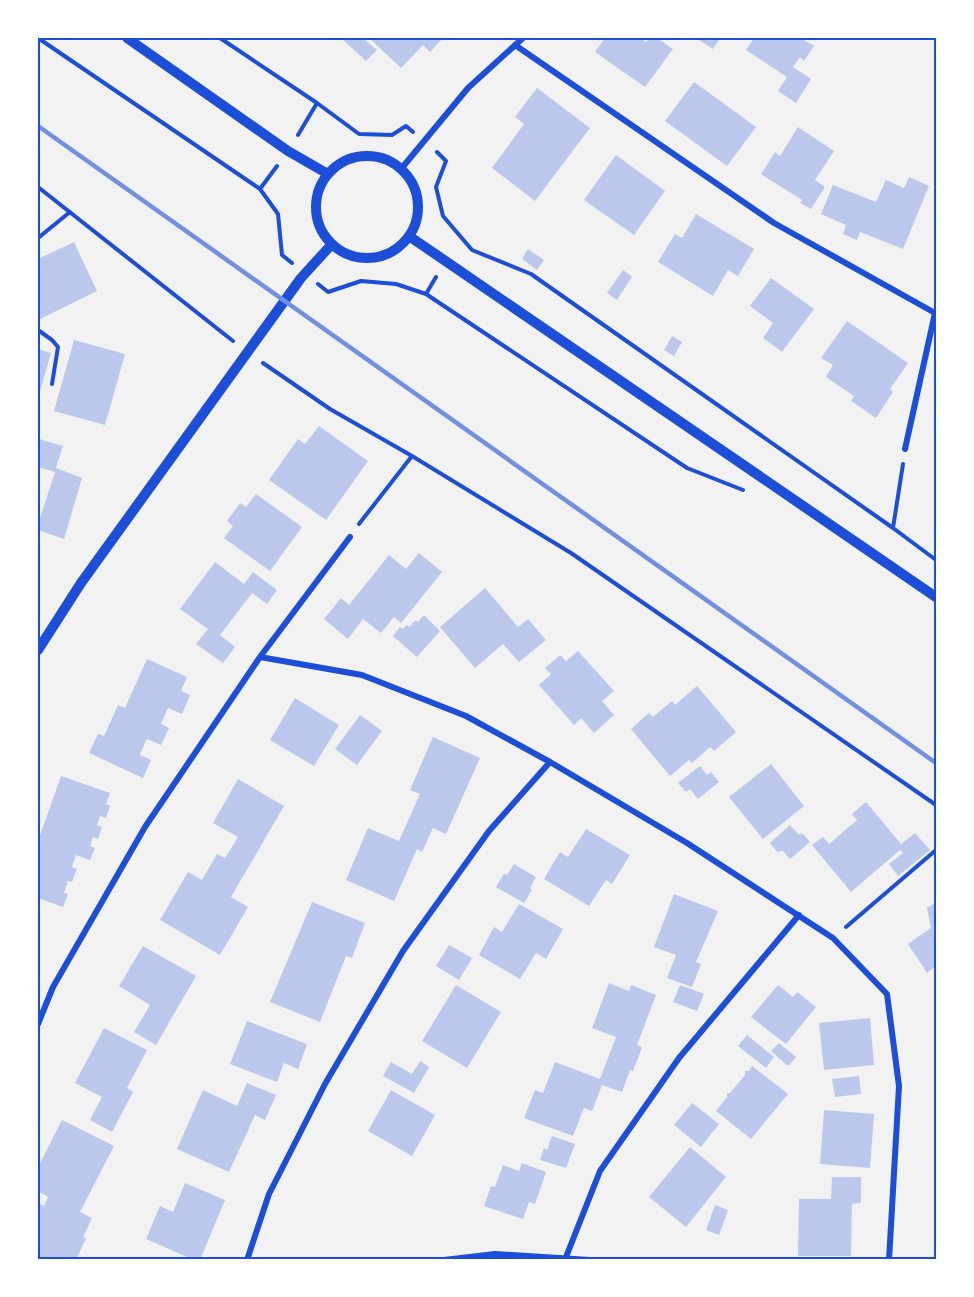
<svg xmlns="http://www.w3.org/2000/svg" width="974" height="1297" font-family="'Source Sans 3',sans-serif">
  <rect width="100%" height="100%" fill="#f2f2f2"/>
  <path fill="#bdc9ec" d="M341,38h22l14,12 -11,11z
    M369,38h74l-13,14 -7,-7 -22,23z
    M605,38h35l6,4 4,-4h7l16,11 -28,38 -50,-35z
    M696,38h24l-7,11z
    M754,38h47l13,8 -10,15 -4,-4 -7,10 18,12 -15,24 -18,-12 9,-14 -41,-27z
    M694,82l62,45 -29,39 -62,-45z
    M537,88l53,40 -55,73 -43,-33 32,-44 -9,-7z
    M798,127l36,24 -19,29 10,7 -14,22 -11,-6 2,-3 -41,-26 14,-22 5,4z
    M616,155l49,36 -31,44 -50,-35z
    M909,177l20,9 -26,63 -43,-17 -3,8 -14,-6 3,-9 -25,-11 12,-29 43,17 10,-22 18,8z
    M696,214l58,35 -16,27 -10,-6 -15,26 -55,-34 17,-28 7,4z
    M74,242l23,49 -59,29v-61z
    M528,249l16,11 -7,10 -15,-11z
    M623,270l9,7 -15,23 -10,-7z
    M771,278l43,31 -32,43 -19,-14 10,-15 -23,-17z
    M847,321l61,42 -18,26 3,3 -17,26 -25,-17 3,-5 -28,-19 7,-12 -12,-7z
    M672,336l10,6 -8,14 -10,-6z
    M74,340l51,14 -20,71 -51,-14z
    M38,349l13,4 -13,45z
    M319,426l49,35 -42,59 -57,-40 29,-41 7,5z
    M39,439l24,7 -7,22 26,10 -18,61 -26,-9v-6l17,-52 -17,-5z
    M256,494l46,33 -32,44 -46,-33 9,-12 -6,-5 13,-18 6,4z
    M419,553l23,19 -41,51 -7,-6 -13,16 -18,-14 -15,20 -24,-20 17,-21 8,7 40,-50 17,14z
    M215,562l29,22 9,-12 24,18 -10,14 -15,-11 -32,42 15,12 -12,16 -27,-19 12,-15 -28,-20z
    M485,588l33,39 10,-8 18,21 -27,22 -16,-18 -28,24 -35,-41z
    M424,615l16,16 -23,26 -24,-21 7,-9 3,2 4,-4 2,2 7,-7 2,2z
    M578,651l36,40 -12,10 12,14 -20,18 -13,-15 -7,7 -35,-40 12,-11 -6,-6 15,-13 6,6z
    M147,659l40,18 -6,14 9,4 -8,19 -14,-6 -7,16 8,4 -8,17 -14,-6 -1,1 -6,15 11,5 -8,18 -54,-25 9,-19 6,2 14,-31 7,3z
    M697,686l39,46 -22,19 -4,-4 -18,16 -3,-3 -19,16 -39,-47 18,-16 4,4 19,-16 3,4z
    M295,698l44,27 -25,41 -44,-26z
    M360,715l22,16 -25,34 -22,-16z
    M433,737l47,21 -34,76 -13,-6 -11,24 -5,-3 -23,52 -48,-21 22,-52 31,13 21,-47 -10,-4z
    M771,764l33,42 -41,33 -34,-42z
    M700,766l7,9 4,-3 8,10 -21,17 -8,-10 -4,3 -8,-9z
    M61,776l49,17 -4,11 4,2 -4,12 -6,-2 -3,9 5,2 -4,12 -5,-2 -3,9 5,2 -5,12 -14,-5 -4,12 5,2 -5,13 -4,-1 -4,12 4,1 -5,13 -25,-9v-57z
    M238,779l46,27 -53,91 17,10 -28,48 -60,-35 28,-48 14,8 15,-26 8,4 13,-21 -25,-14z
    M866,802l35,42 14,-11 15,17 -32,26 -9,-12 14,-11 -3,-3 -49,42 -39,-47 11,-8 6,7 28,-24 -5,-6z
    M790,825l9,10 3,-2 8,9 -20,17 -8,-9 -4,3 -8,-10z
    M586,829l44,26 -18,29 -6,-4 -17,26 -45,-27 16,-27 8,5z
    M514,864l22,13 -6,11 2,2 -8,13 -28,-16 8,-13 3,1z
    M674,894l44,17 -22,51 5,2 -9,23 -25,-9 9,-23 -22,-8z
    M312,902l53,21 -13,35 -6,-2 -26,66 -50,-20z
    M936,902v64l-9,7 -19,-29 23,-16 -4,-20z
    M519,904l44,25 -17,30 -10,-6 -16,26 -41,-24 15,-28 8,5z
    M449,945l23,13 -13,22 -23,-14z
    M143,946l53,30 -40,69 -22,-13 16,-27 -31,-19z
    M609,983l20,8 2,-6 25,10 -19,50 5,2 -9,24 -3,-1 -8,22 -20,-7 -10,26 -8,-3 -11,28 -49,-18 11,-28 8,3 12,-31 45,17 16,-42 -24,-9z
    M456,985l45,27 -34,56 -45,-27z
    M680,985l24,9 -7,17 -24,-9z
    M778,985l15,12 4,-5 19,15 -30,37 -35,-27z
    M870,1018l4,47 -50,5 -5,-47z
    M247,1021l60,23 -9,25 -14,-6 -7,19 -47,-18z
    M104,1028l43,22 -20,38 6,4 -21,40 -22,-12 12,-23 -27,-14z
    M747,1035l27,22 -8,11 -28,-22z
    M779,1043l17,14 -8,9 -17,-15z
    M420,1061l9,6 -15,26 -31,-17 8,-14 21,12z
    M752,1066l36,28 -37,45 -35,-28 11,-14v-4h3l15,-18v-4h4z
    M859,1076l2,18 -26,3 -3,-18z
    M247,1083l29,12 -11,25 -10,-5 -26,57 -52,-23 26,-59 34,16z
    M391,1090l44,25 -23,41 -44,-25z
    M692,1103l27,21 -18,23 -27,-22z
    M824,1110l50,4 -4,54 -50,-4z
    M62,1120l52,26 -34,66 12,6 -9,19 3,1 -10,22h-38v-57l6,3 4,-9 -10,-6v-24z
    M552,1136l23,8 -9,24 -26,-8 4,-12 3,2z
    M690,1147l36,30 -40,50 -37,-30z
    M522,1163l24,9 -11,32 -6,-2 -6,17 -39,-13 7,-20 4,1 8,-22 16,6z
    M832,1177h29v26l-9,1 -1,52h-53l1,-57h32z
    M185,1183l40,17 -25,60h-6l-48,-21 14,-33 13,6z
    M715,1205l13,5 -9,25 -13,-5z"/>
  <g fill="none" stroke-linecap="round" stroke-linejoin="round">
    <path stroke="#1d4ed8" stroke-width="4" d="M38,38l222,151 18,25 4,41 10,8
      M220,38l97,65 42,31 33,1 14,-9 7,6
      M298,135l19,-32
      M437,152l9,9 -10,26 7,29 29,34 59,24 362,254 10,-64
      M38,187l195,154
      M260,189l17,-23
      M38,238l32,-26
      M318,284l10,8 33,-11 35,3 30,10 10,-17
      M426,294l261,174 56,22
      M38,330l14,10 6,7 -6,37
      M263,363l67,46 82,47 159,97 365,252
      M359,524l53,-68
      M893,528l43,32
      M846,927l90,-77"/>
    <path stroke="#1d4ed8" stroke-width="6" d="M515,45l259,178 161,90 -30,136
      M401,169l67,-81 55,-50
      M260,657l102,18 104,41 84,46 137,81 146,95 54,56 12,92 -10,174
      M38,1024l15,-37 92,-160 115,-170 90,-120
      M566,1257l34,-86 79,-113 120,-143
      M247,1260l22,-66 56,-110 78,-133 86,-120 61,-69
      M444,1260l51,-6 95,6"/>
    <path stroke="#1d4ed8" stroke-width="10" d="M127,38l161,113 40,23
      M316 207a51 51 0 1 1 102 0a51 51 0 1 1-102 0Z
      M409,236l527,361
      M38,650l43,-67 220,-305 31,-34"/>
    <path stroke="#7290e2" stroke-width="4.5" d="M38,126l898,637"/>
  </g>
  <rect width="974" height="1297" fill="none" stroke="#ffffff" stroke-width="78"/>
  <rect x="39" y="39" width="896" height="1219" fill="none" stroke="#1d4ed8" stroke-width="2"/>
</svg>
